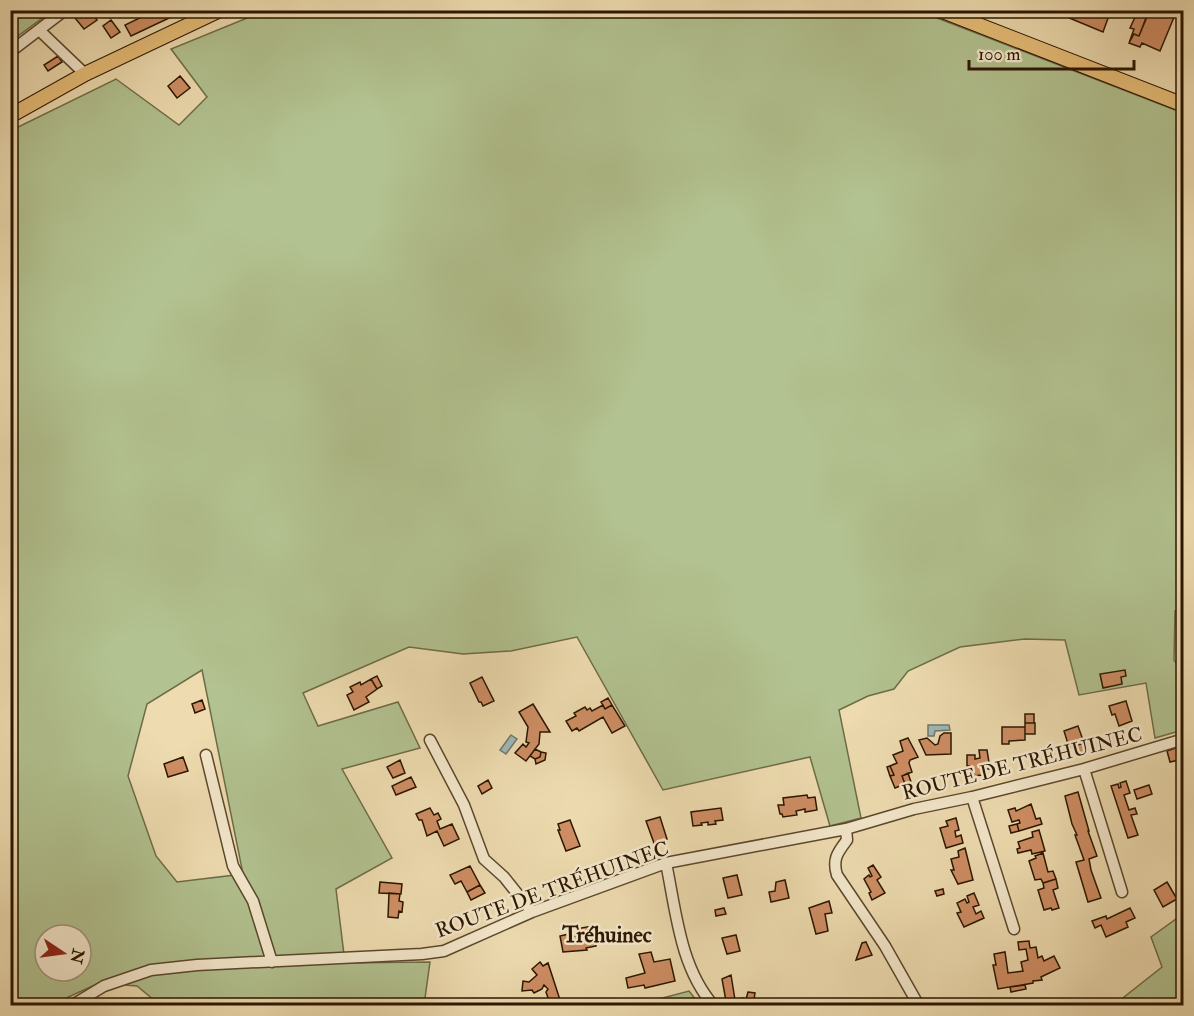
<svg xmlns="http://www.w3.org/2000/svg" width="1194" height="1016" font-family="'IM FELL Double Pica',serif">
  <rect width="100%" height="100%" fill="#eedcb0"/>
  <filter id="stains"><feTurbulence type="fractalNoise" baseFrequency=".00333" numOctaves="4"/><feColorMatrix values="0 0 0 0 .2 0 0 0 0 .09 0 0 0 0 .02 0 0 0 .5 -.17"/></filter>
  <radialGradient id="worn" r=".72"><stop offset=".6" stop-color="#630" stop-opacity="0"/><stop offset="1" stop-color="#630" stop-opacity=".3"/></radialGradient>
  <path fill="#b2c290" stroke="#6e6c48" stroke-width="1.5" fill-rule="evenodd" d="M11,10h41v1l-41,30z
    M256,10l663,1 264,102 1,500 -9,-2 -1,49 9,12v58l-28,8 -9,-55 -67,12 -14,-55 -40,-1 -65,8 -52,24 -14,18 -26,7 -29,14 22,108 -31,8 -20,-69 -147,33 -86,-153 -66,14 -48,3 -54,-7 -106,46 15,33 80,-24 22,46 -78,21 50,89 -56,31 9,74 85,-1 -6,43h-264l-23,-19 -38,-3 -48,22h-40l-1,-874 106,-52 63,46 28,-28 -36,-48 86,-35zM202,670l41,204 -66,8 -21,-26 -28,-80 19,-72zM45,935h36v36h-36z
    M1183,914v91h-69l48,-38 -11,-30z
    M689,991l11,14h-64z"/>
  <path fill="#9eb9b7" stroke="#70776e" stroke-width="1.5" d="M928,725h21l1,5 -15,1 -1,5h-6z
    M511,735l6,4 -11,15 -6,-4z"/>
  <path fill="#cf8e64" stroke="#2a1500" stroke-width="1.5" d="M86,10h4l7,10 -13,9 -9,-11z
    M104,10h13l1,2 -8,6z
    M156,10h30l-55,26 -6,-11z
    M1035,10h18l-1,5z
    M1069,10h42l-8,22 -36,-15z
    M1149,10h28l-17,41 -18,-8 -2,4 -11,-4 5,-9 5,2z
    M1137,13l10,4 -8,19 -5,-2 -5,9 5,-14 -4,-1z
    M111,20l9,12 -9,6 -8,-12z
    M58,56l4,6 -14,9 -4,-6z
    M180,76l10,12 -13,10 -9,-12z
    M1125,670l1,6 -5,1 1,7 -19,4 -3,-14z
    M377,676l5,10 -5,3 -6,-10z
    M482,677l12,24 -11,5 -2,-4h-2l-9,-19z
    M371,679l6,10 -11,8 3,5 -15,8 -7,-15 6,-3 -3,-5 10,-5 1,3z
    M608,698l4,7 -7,4 -4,-7z
    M202,700l3,9 -10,4 -3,-9z
    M1126,701l6,20 -13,5 -4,-12 -3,1 -3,-9z
    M533,704l17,28h-10l-1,12 -13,17 -11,-8 8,-9 3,3 3,-4 -3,-1 2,-15 -9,-15z
    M603,705l2,4 7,-4 13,21 -13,7 -9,-16 -24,14 -2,-3 -5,3 -6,-10 10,-5 -2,-3 11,-6 2,3 3,-2 2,3z
    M1025,714h9v9h-9z
    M1025,723h10v11h-10z
    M1078,726l6,17 -15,4 -5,-16z
    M1002,727h23v13l-16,1v3h-7z
    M944,733h7v21l-25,1 -7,-15 8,-2 8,7 3,-1 2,-8z
    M908,738l10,19 -8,3 -1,3 3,9 -10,4 3,8 -10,4 -5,-12 4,-1 -4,-9 7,-3 -4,-8 10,-4 -3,-10z
    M1083,743l3,10 -8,2 -3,-9z
    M1184,745v33h-1l-4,-18 -9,2 -3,-11z
    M535,749l6,3 -1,5 -5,2 -5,-3z
    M979,750h8l3,19h-8l1,6 -12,1 -1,-10h-3v-11h8v4l5,-1z
    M541,752l5,1 -1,7 -9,4 -1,-5 5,-2z
    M183,757l5,14 -20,6 -4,-13z
    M400,760l5,13 -12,5 -6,-11z
    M890,766l4,9 -4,1 -3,-9z
    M908,773l3,9 -6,2 -3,-8z
    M411,777l5,10 -20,8 -4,-9z
    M488,780l4,8 -10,6 -4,-8z
    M1126,781l4,12 -6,2 5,15 6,-2 2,6 -6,1 7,20 -10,3 -17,-52 7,-2 1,4 2,-1 -1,-4z
    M1149,785l3,9 -15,5 -3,-9z
    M1078,792l11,39h-1l9,25 -8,3 2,11 10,28 -13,4 -12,-40 8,-2 -9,-25h2l-5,-11 -7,-28z
    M807,795l1,3 7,-1 2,13 -12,2v-3l-9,2 1,4 -14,2 -1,-3h-2l-2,-9h6l-1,-7z
    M1031,804l5,15 4,-1 2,6 -23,7 -2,-7 3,-1 -1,-3 -7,2 -4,-12 7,-2 1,3z
    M430,808l4,7 4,-2 3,6 -4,2 3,8 12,-5 7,15 -15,7 -7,-15 -10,5 -5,-16h-3l-3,-6z
    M721,808l2,12 -8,1 1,3 -8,1v-3l-7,1 1,2 -9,1 -2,-14z
    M660,817l7,22 -13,4 -8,-22z
    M956,818l3,12 -4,1 1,6 5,-2 2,8 -17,5 -6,-20 8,-2 -2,-5z
    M570,820l10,26 -14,5 -8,-21h2l-2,-6z
    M1017,824l2,7 -8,2 -2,-7z
    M1039,830l6,21 -13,3 -1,-4 -13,3 -1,-4 3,-1 -2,-6 15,-5 -1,-5z
    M965,848l8,32 -15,4 -7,-14h3l-3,-11 8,-2 -1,-6z
    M1043,853l5,19 5,-1 3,8 -13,4 -2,-4 -6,1 -6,-19 7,-3 -1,-2z
    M873,865l8,12 -4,3 8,13 -13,7 -3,-7 2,-1 -7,-13 5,-4 1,2 2,-1 -4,-8z
    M470,866l10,19 -13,7 -6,-11 -6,3 -5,-9z
    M737,875l5,20 -14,3 -5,-20z
    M1056,879l2,9 -5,2 6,18 -7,2 -1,-2 -7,2 -6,-20 6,-2 -1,-5z
    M785,880l4,18 -18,4 -2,-10 6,-1 1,-9z
    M380,882l22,2 -1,10 -22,-1z
    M1167,882l10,17 -14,8 -9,-17z
    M480,885l5,8 -14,7 -4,-8z
    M943,889l1,5 -7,2 -2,-5z
    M389,893l11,1 -1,7 4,1 -1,10 -3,-1 -1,7 -10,-1z
    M974,893l5,12 -6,2 3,7 5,-3 3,7 -20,9 -7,-14 4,-1 -4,-9 8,-4 2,4 2,-1 -2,-6z
    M829,901l3,12 -7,1 3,17 -12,3 -7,-26z
    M724,908l2,6 -10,2 -1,-6z
    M1130,908l5,10 -9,4 2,5 -22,10 -5,-12 -6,3 -3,-7 14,-5 1,3z
    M592,926l4,20 -10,2 1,2 -24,2 -3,-16 9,-2 1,3 12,-2 -1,-7z
    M736,935l4,16 -13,3 -5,-16z
    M1029,941l1,7 6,-1 2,11 4,-2 2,5 10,-5 6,12 -19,9 1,3 -9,1v2l-35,6 -5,-24h3l-2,-11 11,-2 3,21 15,-2 -2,-9 7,-2 -2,-11 -7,1 -1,-8z
    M866,942l6,13 -16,5 6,-17z
    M651,952l3,10 16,-3 5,22 -30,7 -1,-3 -16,3 -2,-10 19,-5 -6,-19z
    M540,962l3,4 5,-3 13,40 -10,3 -5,-14 2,-3 -4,-4 -2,4 -8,4 -2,-3 -10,1 1,-10 6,1 8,-7 -5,-6z
    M731,975l5,31h-15l-1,-5h6l-4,-22z
    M1025,985l1,4 -15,3 -1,-5z
    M748,992l7,1 -2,13 -12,-1 1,-7 4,1z"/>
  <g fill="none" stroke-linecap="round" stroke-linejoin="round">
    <defs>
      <path id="minor" d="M39,30l46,44
        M10,52l55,-42
        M430,740l34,65 20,54 20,18 28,35
        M206,755l27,111 20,35 19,61
        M1084,769l38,123
        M972,797l42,132
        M846,829l1,11c-9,12 -15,19 -10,35l48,71 34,60
        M666,863c10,48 14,105 48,143
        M71,1006l33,-20 47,-16 46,-5 225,-11 22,-3 88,-39 134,-49 180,-34 68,-20 58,-12 112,-28 100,-30"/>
      <path id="major" d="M940,10l244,95
        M10,116l75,-42 135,-64"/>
    </defs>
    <use href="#minor" stroke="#5b472c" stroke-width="13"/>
    <use href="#major" stroke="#2a1500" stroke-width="16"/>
    <use href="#minor" stroke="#f4e8cc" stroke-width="10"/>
    <use href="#major" stroke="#e7be78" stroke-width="14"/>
  </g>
  <g text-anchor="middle" stroke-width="5" stroke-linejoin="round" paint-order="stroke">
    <g font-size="20" fill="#2a1500" stroke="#f4e8cc">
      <text transform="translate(1022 763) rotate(-14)" y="7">ROUTE DE TRÉHUINEC</text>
      <text transform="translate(552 889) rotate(-20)" y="7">ROUTE DE TRÉHUINEC</text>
    </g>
    <g font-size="22" font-weight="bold" fill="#2a1500" stroke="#f4e8cc">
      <text x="607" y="942">Tréhuinec</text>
    </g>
  </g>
  <rect width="1194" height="1016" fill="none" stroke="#eedcb0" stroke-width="36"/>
  <rect x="12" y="12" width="1170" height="992" fill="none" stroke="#2a1500" stroke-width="3"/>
  <rect x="18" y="18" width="1158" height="980" fill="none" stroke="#2a1500" stroke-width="1.5"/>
  <g transform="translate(63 953) rotate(103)"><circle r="28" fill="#f4e8cc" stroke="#a3947a" stroke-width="1.5"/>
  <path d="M0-4.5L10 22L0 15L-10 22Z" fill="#8f2418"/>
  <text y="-9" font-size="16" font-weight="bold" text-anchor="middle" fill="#2a1500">N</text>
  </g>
  <path d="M969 60v9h165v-9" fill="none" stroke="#2a1500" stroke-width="3"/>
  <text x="978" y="60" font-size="18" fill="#2a1500" stroke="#f4e8cc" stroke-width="4.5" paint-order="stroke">100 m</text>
  <rect width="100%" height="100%" filter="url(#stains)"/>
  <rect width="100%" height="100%" fill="url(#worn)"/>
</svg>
